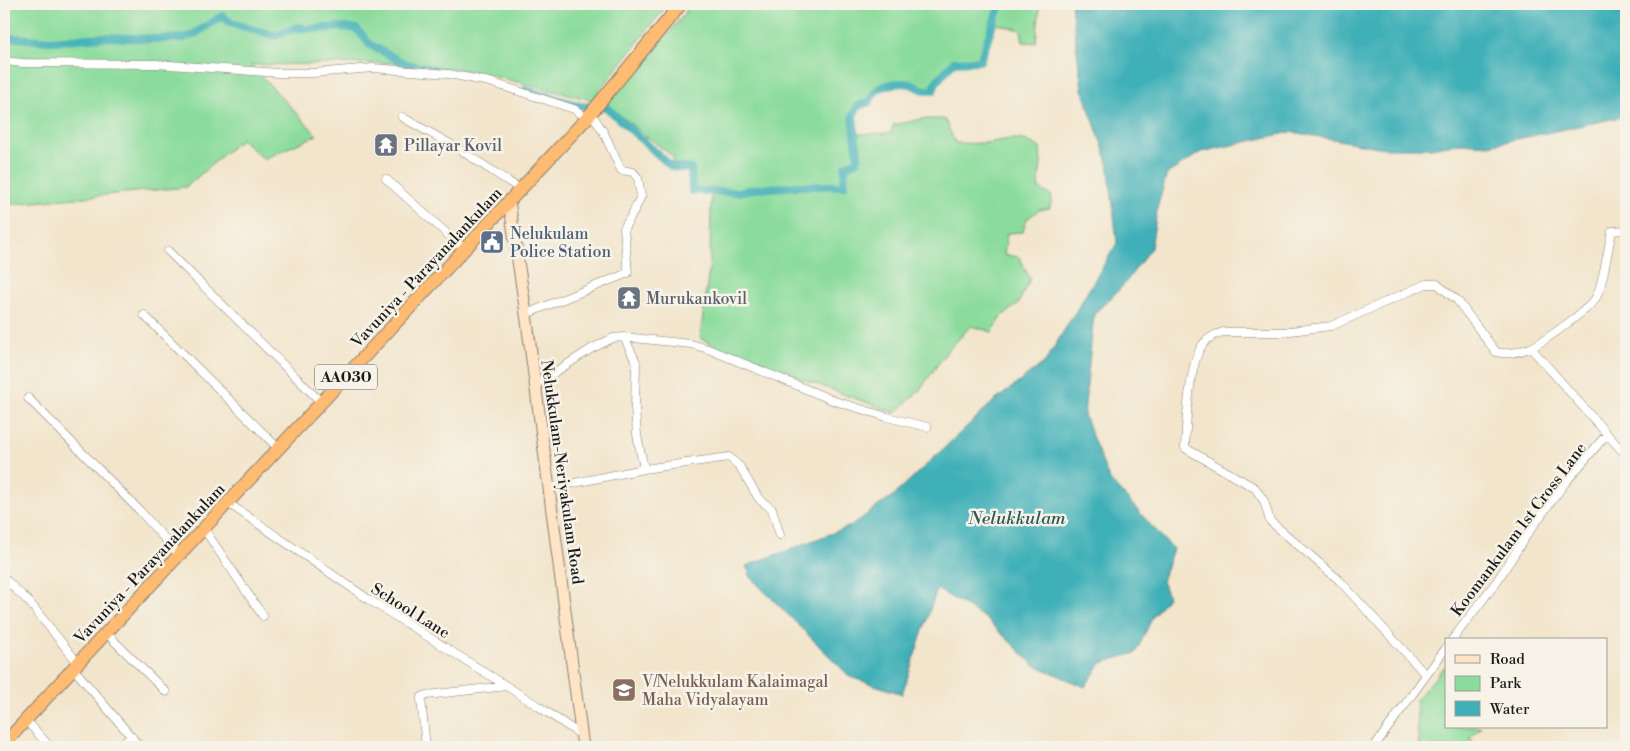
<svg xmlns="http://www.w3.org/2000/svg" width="1630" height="751" font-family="'Libre Bodoni',serif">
  <rect width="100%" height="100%" fill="#f7f3e8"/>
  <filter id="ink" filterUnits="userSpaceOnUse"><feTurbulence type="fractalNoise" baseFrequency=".02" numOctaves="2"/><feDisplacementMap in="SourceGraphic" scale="10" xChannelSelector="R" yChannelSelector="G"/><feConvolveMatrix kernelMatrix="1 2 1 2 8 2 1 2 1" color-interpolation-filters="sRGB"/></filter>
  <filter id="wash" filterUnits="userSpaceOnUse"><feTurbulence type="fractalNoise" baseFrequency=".0096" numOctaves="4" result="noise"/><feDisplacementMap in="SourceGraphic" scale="20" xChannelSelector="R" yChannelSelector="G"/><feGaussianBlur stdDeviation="1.12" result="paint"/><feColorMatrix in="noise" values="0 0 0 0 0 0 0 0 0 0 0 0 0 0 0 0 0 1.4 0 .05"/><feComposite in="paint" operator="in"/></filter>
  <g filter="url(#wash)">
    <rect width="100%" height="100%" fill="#f2e5cc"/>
    <path fill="#8bdc9c" stroke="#547c5c" d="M4,4h664l-76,96 -125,-30 -75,-7 -141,2 66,70 -53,24 -23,-20 -55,48 -182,18z
      M692,4h348l-4,39 -13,-1 -2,-12 -24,-6 -18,35 -26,2 -16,16 -6,11c-18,-5 -45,-12 -60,4 -2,3 -3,7 -6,10 -4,5 -9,9 -13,14l2,18 37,-1 2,-8 29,-6h22c6,8 6,16 12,24 9,0 18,1 27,0 24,-2 35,-10 57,5l1,16 -3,24 14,8 -2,12 -11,2 -13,10 -3,12 -16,1 -3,22 15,2 11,22 -12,25 -16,12 -10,16 -21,-6 -23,24 -29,41 -24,22 -172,-63 -23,-12 10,-76 1,-65 -1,-7 -16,-2 -2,-21 -18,-1 -1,-9 -67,-53 59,-66z
      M1445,666l1,61h35l-11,11 8,9h-59l-3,-47z"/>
    <path fill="#40b0b8" stroke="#2e666a" d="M1071,4h555v112l-137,29 -30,-2 -28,5h-47l-93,-16 -90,20 -34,22 -9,31 -7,43 -28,38 -29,28 -10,101 25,64 64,70 -11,32 6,16 -15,19 -17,37 -35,10 -16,24 -51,-22 -49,-47 -48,-29 -35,105 -52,-17 -98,-98 -6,-13 105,-40 44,-32 98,-92 52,-40 72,-119 -9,-81 -26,-73z"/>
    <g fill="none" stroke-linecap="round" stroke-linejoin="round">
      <path stroke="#40b0b8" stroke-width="8" d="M4,37l47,4 53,-4 55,2 25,-1 9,-3 29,-19 9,7 45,13 22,-9 8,2 39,-2 12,2 12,15 36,20 40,7
        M526,90l55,16 25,1 66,60 19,2 1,22 46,1 16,-3 45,-3h45l1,-20 11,-4 2,-5 -5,-41 5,-10 11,-4c2,-3 4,-8 6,-10 7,-8 26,-10 35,-8 8,3 14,8 23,7l3,-9 18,-20 26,-1 20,-57"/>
    </g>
  </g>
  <g filter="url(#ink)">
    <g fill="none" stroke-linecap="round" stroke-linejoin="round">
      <defs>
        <path id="minor" d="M4,61l19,2 133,1 123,9h34l60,-5 76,6 41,8 84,27 13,9
          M402,117l57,32 61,40
          M386,179l78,70
          M168,251l154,152
          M526,314l102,-41 -4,-45 9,-15 8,-17 -3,-18 -5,-6 -12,-2 -17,-37 -13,-20
          M144,315l135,134
          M624,337l12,25 -1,45 2,28 7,34
          M1531,348l76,86
          M535,385l56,-36 22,-11 11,-1 67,7 17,5 127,52 52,16 40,10
          M28,398l112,113 40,45
          M549,488l95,-19 85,-12 11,10 19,32 13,10 8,26
          M228,503l140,96 167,105 46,31
          M204,529l59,87
          M4,578l26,25 48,60
          M106,633l60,59
          M1452,640l45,-59 31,-48 37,-50 42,-49 19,21
          M73,668l67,79
          M1426,675l-87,-95 -69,-59 -6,-20 -9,-13 -70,-40c1,-24 4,-86 18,-104 6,-7 13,-10 20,-12h59l49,-6 95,-42h11l20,16 39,52c10,3 23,0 34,-4 11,-4 59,-39 65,-49 8,-12 13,-52 17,-68l14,-1
          M26,720l24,27
          M117,747l15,-10
          M426,747l-5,-48 1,-2 5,-2 80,-9
          M1374,747l72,-99"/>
        <path id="secondary" d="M509,201l17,113 57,433"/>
        <path id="trunk" d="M4,744l74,-81 509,-545 94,-114"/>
      </defs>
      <use href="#minor" stroke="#878074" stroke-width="9"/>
      <use href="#secondary" stroke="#878074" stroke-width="13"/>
      <use href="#trunk" stroke="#878074" stroke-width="14"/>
      <use href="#minor" stroke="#fff" stroke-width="8"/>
      <use href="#secondary" stroke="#ffe4c6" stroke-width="11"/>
      <use href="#trunk" stroke="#ffbb71" stroke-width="12"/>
    </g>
  </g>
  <defs>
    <symbol id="temple-square" viewBox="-11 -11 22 22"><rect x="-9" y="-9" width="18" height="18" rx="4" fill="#6b7280" stroke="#f7f3e8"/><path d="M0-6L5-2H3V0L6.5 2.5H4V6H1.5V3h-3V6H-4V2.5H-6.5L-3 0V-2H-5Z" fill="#fff"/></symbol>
    <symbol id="civic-square" viewBox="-11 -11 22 22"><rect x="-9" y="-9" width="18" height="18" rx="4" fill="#5c6f8a" stroke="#f7f3e8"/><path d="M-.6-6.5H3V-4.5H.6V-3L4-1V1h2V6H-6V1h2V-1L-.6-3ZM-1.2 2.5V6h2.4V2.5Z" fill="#fff"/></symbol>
    <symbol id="school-square" viewBox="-11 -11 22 22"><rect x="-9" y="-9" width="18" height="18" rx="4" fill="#8d6e63" stroke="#f7f3e8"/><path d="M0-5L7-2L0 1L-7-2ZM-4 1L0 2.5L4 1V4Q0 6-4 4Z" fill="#fff"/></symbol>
  </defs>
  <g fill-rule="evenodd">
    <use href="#temple-square" x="372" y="131" width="28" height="28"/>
    <use href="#civic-square" x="478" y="228" width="28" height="28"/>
    <use href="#temple-square" x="615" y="284" width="28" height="28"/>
    <use href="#school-square" x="610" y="676" width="28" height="28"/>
  </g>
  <g text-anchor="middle" stroke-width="5" stroke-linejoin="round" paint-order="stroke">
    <rect fill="#f7f3e8" stroke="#5e5c59" stroke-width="1" x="315" y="364.5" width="62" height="25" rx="4"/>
    <g font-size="15" font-weight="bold" fill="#1c1c1c">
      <text x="346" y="382">AA030</text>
    </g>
    <g font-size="16" fill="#5b616d" stroke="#f7f3e8" text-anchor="start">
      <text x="404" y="151">Pillayar Kovil</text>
      <text x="646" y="304">Murukankovil</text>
    </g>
    <g font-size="16" fill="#4e5e75" stroke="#f7f3e8" text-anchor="start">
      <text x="510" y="239">Nelukulam<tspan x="510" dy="18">Police Station</tspan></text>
    </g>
    <g font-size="16" fill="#1c1c1c" stroke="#f7f3e8">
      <text transform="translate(426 267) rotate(-47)" y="6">Vavuniya - Parayanalankulam</text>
      <text transform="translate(563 472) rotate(82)" y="6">Nelukkulam-Neriyakulam Road</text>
      <text transform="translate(1518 529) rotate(-53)" y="6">Koomankulam 1st Cross Lane</text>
      <text transform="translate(149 563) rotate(-47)" y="6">Vavuniya - Parayanalankulam</text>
      <text transform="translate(411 610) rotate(32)" y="6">School Lane</text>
    </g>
    <g font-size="16" fill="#785e54" stroke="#f7f3e8" text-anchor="start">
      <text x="642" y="687">V/Nelukkulam Kalaimagal<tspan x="642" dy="18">Maha Vidyalayam</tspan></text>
    </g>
    <g font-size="18" font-style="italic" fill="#2a575a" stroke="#f7f3e8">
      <text x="1017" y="524">Nelukkulam</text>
    </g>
  </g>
  <rect width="1630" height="751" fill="none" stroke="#f7f3e8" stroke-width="20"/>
  <rect x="1445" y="638" width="162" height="90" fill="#f7f3e8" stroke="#9f9d96"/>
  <rect x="1455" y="655" width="25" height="8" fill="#ffe4c6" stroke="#9f9d96"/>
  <text x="1490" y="664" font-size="15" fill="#1c1c1c">Road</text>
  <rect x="1455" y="676" width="25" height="15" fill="#8bdc9c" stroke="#9f9d96"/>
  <text x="1490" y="688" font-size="15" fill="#1c1c1c">Park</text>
  <rect x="1455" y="701" width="25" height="15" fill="#40b0b8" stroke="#9f9d96"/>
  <text x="1490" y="714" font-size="15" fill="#1c1c1c">Water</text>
</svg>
